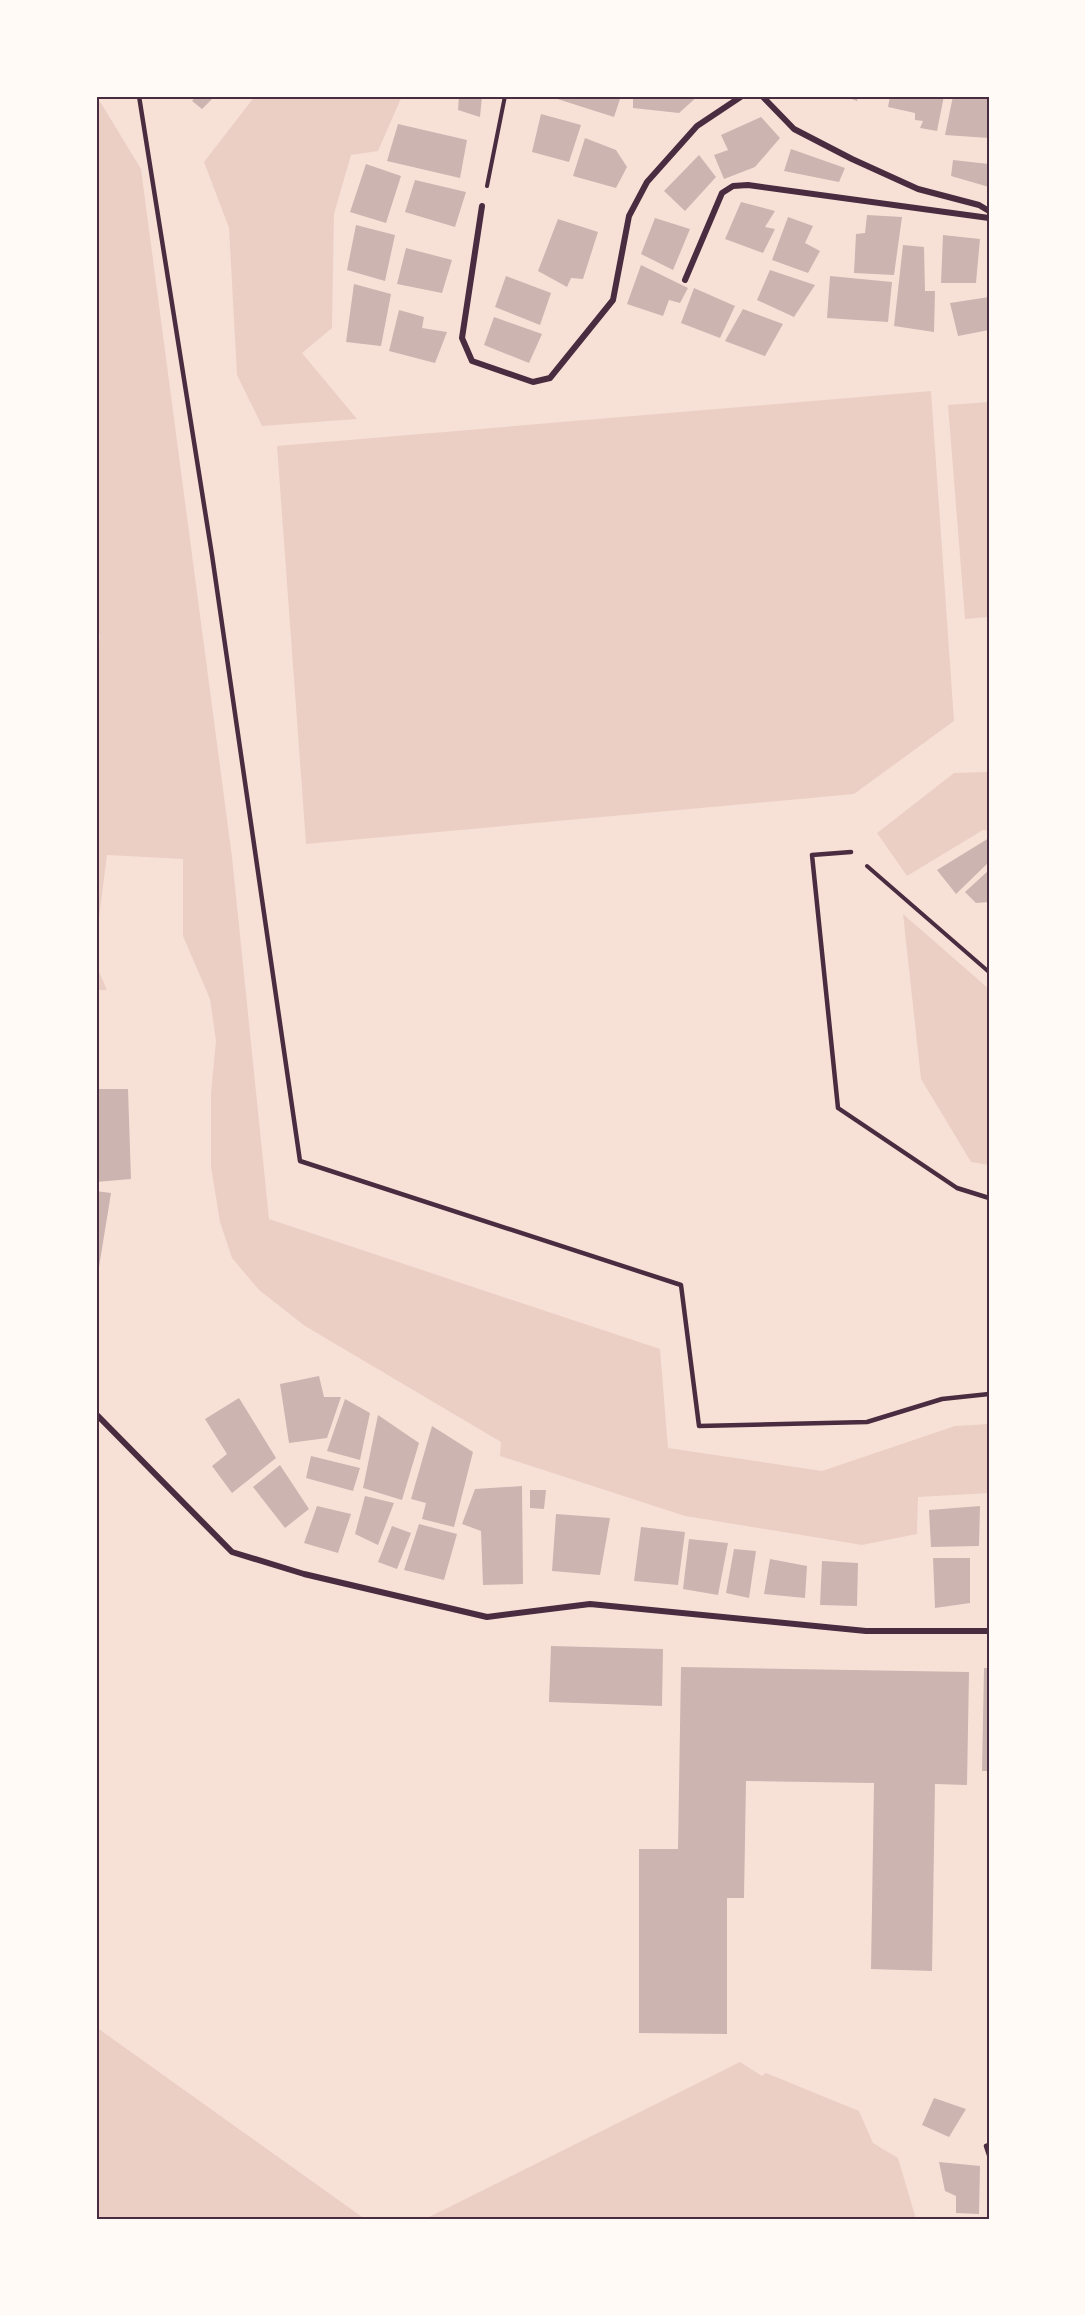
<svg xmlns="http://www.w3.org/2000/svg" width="1085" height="2315" font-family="Ubuntu,sans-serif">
  <rect width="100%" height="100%" fill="#f7e1d7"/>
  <path fill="#ebcfc5" d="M255,96h147l-24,55 -27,4 -17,59 -2,114 -30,25 55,66 -95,7 -25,-51 -8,-147 -25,-66z
    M96,99l5,4 40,66 91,688 37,362 391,130 8,99 154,23 133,-45 34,-2v69l-71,4 -1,37 -55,11 -177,-29 -185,-60 1,-14 -196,-116 -46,-36 -27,-32 -12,-36 -9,-55v-75l5,-51 -6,-42 -27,-63v-77l-76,-4 -11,87v-282l4,-24 -4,-11z
    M931,391l23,330 -100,73 -548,50 -29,-398z
    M989,402v215l-24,2 -17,-214z
    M989,772v59l-6,-1 -76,46 -30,-43 77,-60z
    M903,914l86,75v176l-18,-3 -50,-83z
    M96,965l11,25h-11z
    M96,2027l269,192h-269z
    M740,2062l22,14 4,-3 93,38 14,32 25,15 18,61h-491z"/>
  <path fill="#ccb4b1" d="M196,96h19l-13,13 -10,-8z
    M459,96h23l-2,21 -22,-7z
    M548,96h73l-7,21z
    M633,96h65l-19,17 -46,-5z
    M843,96h15l-1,5z
    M890,96h54l-7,35 -17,-3 3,-7 -8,-1v-7l-27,-6z
    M953,96h36v42l-44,-3z
    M541,114l40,11 -12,37 -37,-10z
    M761,117l19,21 -25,29 -31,12 -10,-24 14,-5 -7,-15z
    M398,124l69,16 -7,38 -73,-17z
    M585,138l31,12 11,17 -11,21 -43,-12z
    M791,149l54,19 -6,14 -55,-11z
    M699,155l17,22 -31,34 -21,-20z
    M953,160l36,4v23l-38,-11z
    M366,164l35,12 -15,47 -36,-11z
    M415,180l51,12 -11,35 -50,-15z
    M741,202l34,9 -10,16 10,2 -12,24 -38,-14z
    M867,215l35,2 -8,58 -40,-2 2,-39 9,-1z
    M788,217l25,9 -8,17 15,8 -12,22 -36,-13z
    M655,218l35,11 -17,41 -32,-16z
    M558,219l40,13 -15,47 -12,-1 -4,9 -29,-16z
    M356,225l39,10 -10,46 -38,-11z
    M943,235l37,4 -4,44h-35z
    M903,245l21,2 1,44h10l-1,41 -40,-6z
    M406,248l46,12 -10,33 -45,-9z
    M641,265l47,23 -8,15 -11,-3 -6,16 -36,-12z
    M770,270l45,15 -21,32 -37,-17z
    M506,276l45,17 -11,32 -45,-18z
    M830,276l62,6 -4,40 -61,-4z
    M354,284l37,10 -10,52 -35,-4z
    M694,288l41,18 -15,32 -39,-15z
    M989,297v33l-31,6 -8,-33z
    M743,309l40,15 -18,32 -40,-15z
    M399,310l25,7 -2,11 25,4 -12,31 -46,-12z
    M494,317l48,17 -13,29 -45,-18z
    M989,838v24l-33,32 -19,-24z
    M989,870v32l-13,1 -11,-11z
    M96,1089h32l3,90 -35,3z
    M96,1191l15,2 -12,74 -3,-1z
    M319,1376l5,21h17l-14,41 -38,5 -9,-59z
    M239,1398l37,60 -44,35 -20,-27 15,-12 -22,-35z
    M345,1399l25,14 -10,47 -33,-9z
    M378,1415l41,28 -17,57 -39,-12z
    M432,1426l41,26 -19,75 -32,-8 4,-16 -15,-4z
    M311,1456l49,12 -7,23 -47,-13z
    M280,1465l29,44 -24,19 -32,-41z
    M522,1486l1,98 -40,1 -2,-54 -19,-7 13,-35z
    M530,1490h16l-2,19 -14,-1z
    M365,1496l29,7 -16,42 -23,-11z
    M317,1506l34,8 -13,39 -34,-10z
    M980,1506l-1,40 -48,1 -2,-37z
    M987,1511h2v31h-2z
    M556,1514l54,4 -10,57 -48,-4z
    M419,1524l38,10 -13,46 -40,-10z
    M392,1526l19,7 -14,36 -19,-7z
    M641,1527l44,5 -7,53 -44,-4z
    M689,1539l39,4 -10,52 -35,-6z
    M734,1549l22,2 -7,47 -23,-5z
    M933,1558h37v45l-35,5z
    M770,1559l37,7 -2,32 -41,-4z
    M822,1561l36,2 -1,43 -37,-1z
    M551,1646l112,3 -1,57 -113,-4z
    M681,1667l288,5 -2,113 -32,-1 -3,187 -61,-2 3,-186 -128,-2 -2,117h-17v136l-88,-1v-184h39z
    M984,1668h5v103h-7z
    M934,2098l32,11 -17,28 -27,-12z
    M939,2162l41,4 -1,48 -23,-1v-17l-11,-5z"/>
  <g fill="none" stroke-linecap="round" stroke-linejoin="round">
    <path stroke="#4a2c40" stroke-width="4" d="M487,186l18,-90
      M867,866l122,106"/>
    <path stroke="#4a2c40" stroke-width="4.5" d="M139,96l73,459 88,606 381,124 18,141 168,-4 75,-23 47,-5
      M851,852l-39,3 26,253 119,80 32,10
      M989,2145l-3,1 3,9"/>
    <path stroke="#4a2c40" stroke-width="6" d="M762,96l32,33 58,30 66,30 61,16 10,6
      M482,206l-20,132 10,23 61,21 17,-4 63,-78 16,-84 18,-34 50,-56 45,-30
      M685,280l37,-87 11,-7 15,-1 241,33
      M96,1414l136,138 72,22 183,43 103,-13 276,27h123"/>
  </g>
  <rect width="1085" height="2315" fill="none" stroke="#fffaf5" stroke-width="195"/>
  <rect x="98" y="98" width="890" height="2120" fill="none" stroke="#4a2c40" stroke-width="2"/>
</svg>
